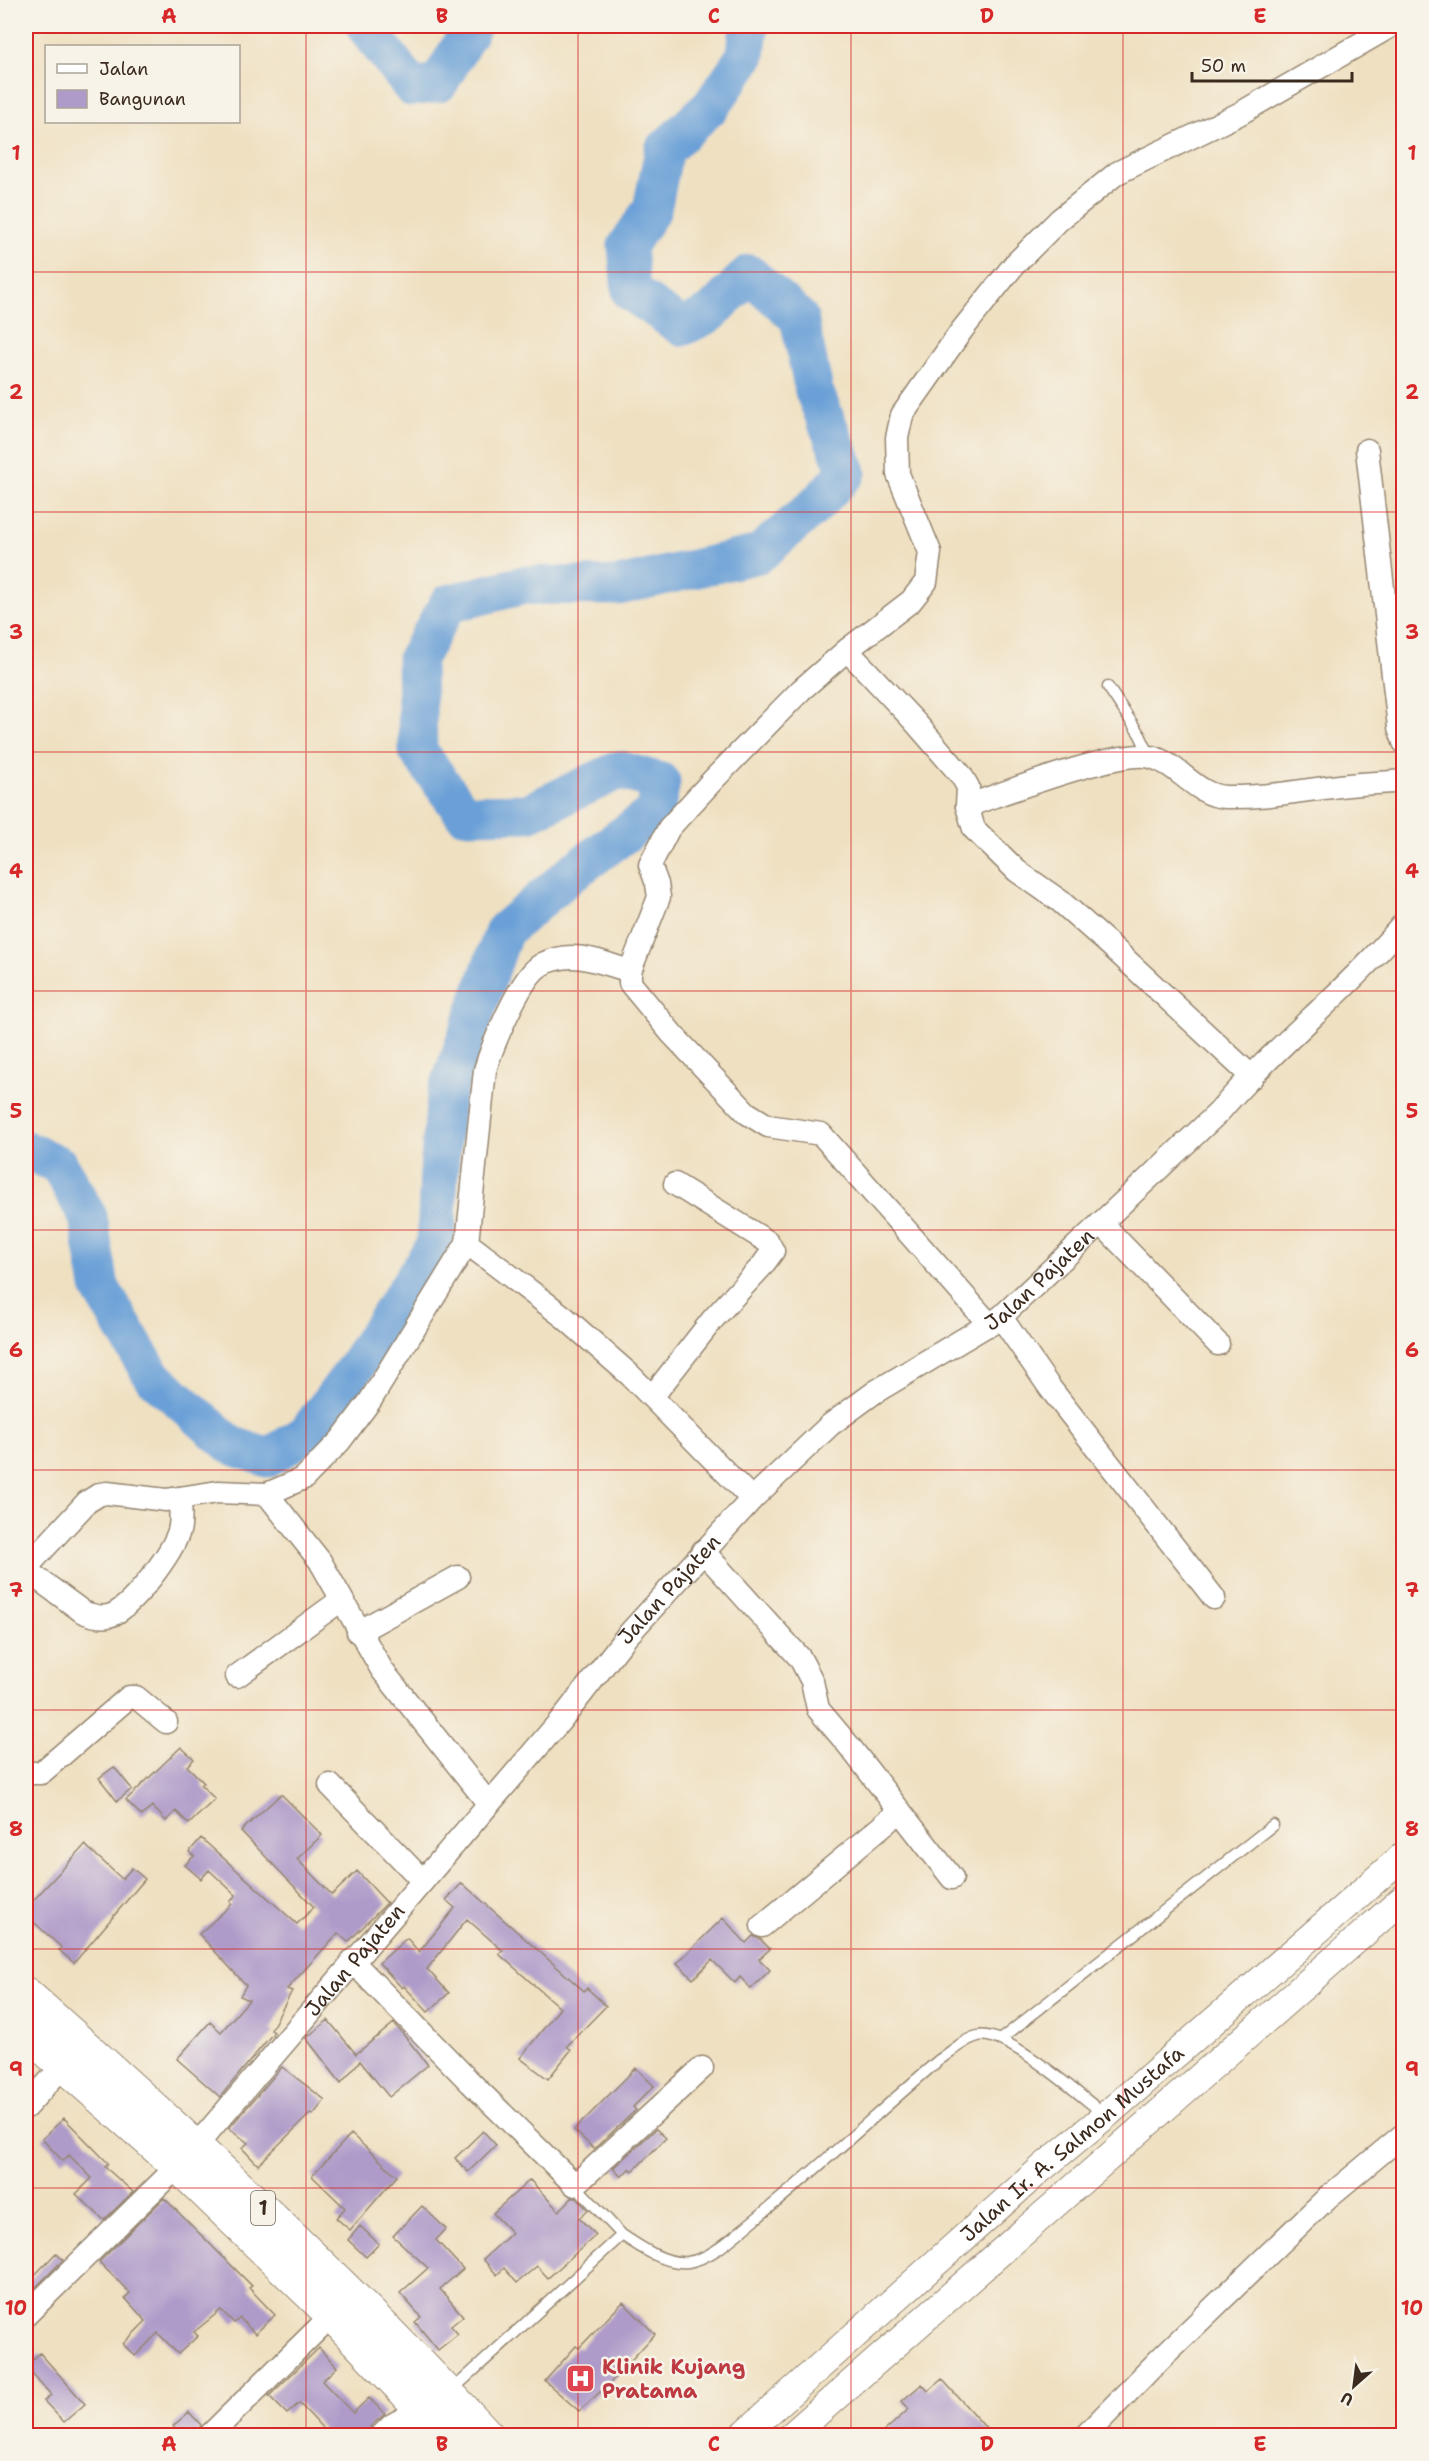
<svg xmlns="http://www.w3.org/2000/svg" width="1429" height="2461" font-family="'Shantell Sans',sans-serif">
  <rect width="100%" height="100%" fill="#f7f3e8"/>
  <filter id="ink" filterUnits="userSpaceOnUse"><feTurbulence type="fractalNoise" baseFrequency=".0167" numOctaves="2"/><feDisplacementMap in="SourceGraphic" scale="12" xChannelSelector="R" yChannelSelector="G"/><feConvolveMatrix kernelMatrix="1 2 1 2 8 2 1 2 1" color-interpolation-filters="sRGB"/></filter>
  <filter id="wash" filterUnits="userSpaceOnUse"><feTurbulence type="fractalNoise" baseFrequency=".008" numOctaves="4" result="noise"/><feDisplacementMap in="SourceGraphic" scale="24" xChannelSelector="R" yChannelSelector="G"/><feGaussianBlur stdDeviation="1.35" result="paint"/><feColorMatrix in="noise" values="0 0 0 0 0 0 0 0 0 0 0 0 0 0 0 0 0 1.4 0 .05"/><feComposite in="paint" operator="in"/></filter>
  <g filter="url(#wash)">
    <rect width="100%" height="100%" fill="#efe0c1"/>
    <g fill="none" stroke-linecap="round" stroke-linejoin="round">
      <path stroke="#6aa0d7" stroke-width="39" d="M365,26l47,61 27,-4 33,-57
        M26,1150l33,15 29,52 12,70 52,89 79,69 37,13 39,-25 42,-56 87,-133 3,-73 7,-75 58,-165 69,-59 82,-60 6,-30 -42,-12 -91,43 -64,1 -46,-63 -2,-91 32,-56 76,-19 94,1 141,-32 57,-49 31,-33 -33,-81 -15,-73 -50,-44 -38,39 -29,14 -51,-35 -4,-46 25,-37 12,-59 47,-44 35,-51 3,-29"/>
    </g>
    <g id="blocks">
      <path fill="#af9bc9" d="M181,1747l13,12 -7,7 17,17 -3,2 14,14 -26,25 -13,-13 -10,10 -14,-15 -10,10 -16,-16z
        M114,1767l18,22 -15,12 -18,-23z
        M281,1794l41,41 -25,24 35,36 25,-24 30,32 -39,39 -10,-9 -51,56 5,2 -21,39 3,2 -54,65 -43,-38 33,-37 11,10 28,-32 -9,-4 6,-11 -47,-51 33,-30 -2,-2 6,-7 -27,-25 -8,9 -16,-14 9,-9 -5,-4 12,-14 96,86 17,-17 -73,-76z
        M85,1845l37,34 10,-11 13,11 -71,84 -15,-13 2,-3 -35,-32v-7z
        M462,1883l122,108 3,-3 19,18 -39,40 4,4 -23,29 -28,-21 40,-50 -61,-54 4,-3 -36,-32 -40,50 22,24 -21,19 -24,-26 -2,2 -23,-25 28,-25 12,14 36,-44 -9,-8z
        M723,1918l23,25 7,-7 7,3 10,10 -11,10 11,11 -19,19 -11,-12 -5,6 -23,-23 -19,19 -16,-16z
        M328,2020l28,34 38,-31 34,42 -39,32 -29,-36 -19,22 -35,-45z
        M282,2067l43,33 -12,15 -2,-2 -53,52 -16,-17 6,-5 -19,-15z
        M636,2068l18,18 -21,21 3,3 -42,39 -20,-19z
        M64,2118l44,45 -3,4 28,25 -29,28 -28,-26 16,-16 -23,-23 -6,6 -21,-22z
        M656,2129l10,9 -33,33 -3,-3 -9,9 -8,-9z
        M483,2131l13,14 -28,27 -13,-14z
        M351,2134l46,42 -47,54 -14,-12 9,-10 -33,-32z
        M530,2180l29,31 13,-13h5l11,12 -9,8 17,17 -48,43 -11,-12 -20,17 -13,-15 -7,7 -14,-16 29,-26 -19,-20z
        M164,2198l88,88 -3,2 26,27 -20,19 -15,-16 -6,5 -13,-13 -27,22 4,4 -20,18 -20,-21 -23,23 -12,-12 23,-23 -21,-23 5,-5 -31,-31z
        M422,2206l24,23 -10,11 27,29 -23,20 23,27 -12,10 7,8 -20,16 -23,-28 6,-5 -21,-24 28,-25 -35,-32z
        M360,2226l19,18 -13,13 -18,-17z
        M56,2253l7,7 -37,37v-13z
        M623,2302l32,32 -44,48 -32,29 -34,-30 31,-35 3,2z
        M319,2348l18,19 -15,14 31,32 16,-15 16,16 -14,12 -3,10h-38l-31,-33 -12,11 -18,-18z
        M40,2353l45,51 -21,18 -20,-21 7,-6 -25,-29z
        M942,2379l51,57h-114l30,-27 -7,-8 20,-17 6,7z
        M189,2412l12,13 -5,11h-15l-8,-10z"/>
    </g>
  </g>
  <g filter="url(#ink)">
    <use href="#blocks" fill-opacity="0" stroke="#958570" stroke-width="1.5"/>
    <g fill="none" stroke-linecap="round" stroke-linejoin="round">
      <defs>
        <path id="service" d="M1108,687l32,48 10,21
          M1001,2039l272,-214
          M575,2185l47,50
          M450,2392l172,-157c18,12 44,30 66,27 25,-4 46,-26 65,-41 64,-51 124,-108 186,-161 12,-8 25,-21 39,-24 28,-7 104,61 127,79"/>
        <g id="minor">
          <path d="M1367,450l32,277 5,15"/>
          <path d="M847,650l68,72 46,53 7,12 -1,19 7,23 43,42 43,30 50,44 142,132"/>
          <path d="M967,806c34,-12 154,-58 184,-49 28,7 45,39 75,40 42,1 82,-8 123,-12 18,-2 36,-2 55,-4"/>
          <path d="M1101,1223l117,121"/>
          <path d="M467,1243l97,74 66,58 122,124"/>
          <path d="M1001,1317l49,71 164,210"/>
          <path d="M990,1325l-169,-191 -53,-8 -21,-13 -75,-79 -42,-51v-12l29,-74 -2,-13 -7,-19 19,-37 45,-49 87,-89 46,-40 64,-49 15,-19 4,-30 -32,-78 -1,-36 5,-23 60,-85 52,-65 45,-45 58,-47 122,-59 152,-88"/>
          <path d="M652,1397l61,-78 49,-53 11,-15 -5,-9 -93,-58"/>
          <path d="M267,1494l37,-16 36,-37 30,-40 97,-158 18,-173c7,-23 35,-93 56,-105 8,-5 21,-8 31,-8 19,0 40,9 58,14"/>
          <path d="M703,1551l97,107 12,23 6,28 32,38 102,131"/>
          <path d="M26,1568l61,-66 13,-8 7,-1 59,7 52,-8 49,2 53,67 62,109 106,133"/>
          <path d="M26,1570l57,42c10,4 21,7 31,2 21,-11 58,-61 65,-83 3,-10 1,-22 1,-33"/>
          <path d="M358,1632l100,-55"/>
          <path d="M237,1676l104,-76"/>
          <path d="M26,1773h15l88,-76h7l30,25"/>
          <path d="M330,1785l93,96"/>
          <path d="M762,1926l138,-115"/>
          <path d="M352,1961l119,122 104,102 127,-117"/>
          <path d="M26,2107l38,-42"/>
          <path id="s1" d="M195,2147l371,-433 60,-77 126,-138 78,-74 45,-33 126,-75 218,-205c57,-67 128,-121 185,-189"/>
          <path d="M26,2315l152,-149"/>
          <path d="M209,2436l123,-121"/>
          <path d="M381,2436l11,-11 41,-22"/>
          <path d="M1085,2436l74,-76 168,-162 77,-64"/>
        </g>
        <g id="tertiary">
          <path id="s2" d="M742,2436l300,-268 63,-52 299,-261"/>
          <path d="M791,2436l613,-538"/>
        </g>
        <path id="trunk" d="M26,1994c159,141 317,285 462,442
          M26,2032l152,134 154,149 115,121"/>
      </defs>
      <use href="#service" stroke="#958570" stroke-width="13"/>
      <use href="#minor" stroke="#958570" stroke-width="25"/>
      <use href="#tertiary" stroke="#958570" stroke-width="29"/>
      <use href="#trunk" stroke="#958570" stroke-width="35"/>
      <use href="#service" stroke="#fff" stroke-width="10"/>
      <use href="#minor" stroke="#fff" stroke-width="22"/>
      <use href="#tertiary" stroke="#fff" stroke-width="27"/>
      <use href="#trunk" stroke="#fff" stroke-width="33"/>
    </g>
  </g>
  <path fill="none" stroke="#d62828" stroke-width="1.5" stroke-opacity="0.55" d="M306,26v2410M578,26v2410M851,26v2410M1123,26v2410M26,272h1378M26,512h1378M26,752h1378M26,991h1378M26,1230h1378M26,1470h1378M26,1710h1378M26,1949h1378M26,2188h1378"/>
  <defs>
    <symbol id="hospital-square" viewBox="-11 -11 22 22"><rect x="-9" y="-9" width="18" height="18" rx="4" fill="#e0444e" stroke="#f7f3e8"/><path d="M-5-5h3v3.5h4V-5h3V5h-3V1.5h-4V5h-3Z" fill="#fff"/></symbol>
  </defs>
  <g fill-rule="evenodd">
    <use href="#hospital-square" x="564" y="2362" width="33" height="33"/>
  </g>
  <g text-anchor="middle" stroke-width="5" stroke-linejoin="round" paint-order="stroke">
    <rect fill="#f7f3e8" stroke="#73665b" stroke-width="1.5" x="251" y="2191" width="24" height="34" rx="4.5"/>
    <g font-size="20" font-weight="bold" fill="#3b2a1e">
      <text x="263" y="2215">1</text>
    </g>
    <g font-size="21" fill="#3b2a1e" stroke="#f7f3e8">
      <text dy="7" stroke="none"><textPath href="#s1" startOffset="1218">Jalan Pajaten</textPath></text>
      <text dy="7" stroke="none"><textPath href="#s1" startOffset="732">Jalan Pajaten</textPath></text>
      <text dy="7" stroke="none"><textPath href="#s1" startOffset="246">Jalan Pajaten</textPath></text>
      <text dy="7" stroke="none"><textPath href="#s2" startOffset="441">Jalan Ir. A. Salmon Mustafa</textPath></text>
    </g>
    <g font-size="21" font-weight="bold" fill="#be3a42" stroke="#f7f3e8" text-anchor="start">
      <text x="602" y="2374">Klinik Kujang<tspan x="602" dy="24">Pratama</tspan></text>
    </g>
  </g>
  <rect width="1429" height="2461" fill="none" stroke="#f7f3e8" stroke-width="66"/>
  <rect x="45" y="45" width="195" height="78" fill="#f7f3e8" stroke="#aca397" stroke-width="1.5"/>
  <rect x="57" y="64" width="30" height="9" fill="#ffffff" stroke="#aca397" stroke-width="1.5"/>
  <text x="99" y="75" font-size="18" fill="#3b2a1e">Jalan</text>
  <rect x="57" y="90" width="30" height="18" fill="#af9bc9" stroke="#aca397" stroke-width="1.5"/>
  <text x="99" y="105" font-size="18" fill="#3b2a1e">Bangunan</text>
  <g transform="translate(1354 2386) rotate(208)" stroke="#f7f3e8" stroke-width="4.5" paint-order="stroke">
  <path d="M0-4.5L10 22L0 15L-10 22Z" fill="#3b2a1e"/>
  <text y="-9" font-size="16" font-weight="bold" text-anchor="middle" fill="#3b2a1e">U</text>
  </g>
  <path d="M1192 72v9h160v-9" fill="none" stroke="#3b2a1e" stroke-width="3"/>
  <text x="1201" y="72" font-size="18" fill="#3b2a1e" stroke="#f7f3e8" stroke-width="4.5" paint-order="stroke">50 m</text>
  <rect x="33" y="33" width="1363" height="2395" fill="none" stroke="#d62828" stroke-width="2"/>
  <g font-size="20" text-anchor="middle" font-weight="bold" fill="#d62828">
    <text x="169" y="23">A</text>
    <text x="442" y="23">B</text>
    <text x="714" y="23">C</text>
    <text x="987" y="23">D</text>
    <text x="1260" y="23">E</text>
    <text x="16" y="160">1</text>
    <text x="1412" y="160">1</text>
    <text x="16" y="399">2</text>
    <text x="1412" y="399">2</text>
    <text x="16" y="639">3</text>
    <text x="1412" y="639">3</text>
    <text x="16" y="878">4</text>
    <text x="1412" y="878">4</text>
    <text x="16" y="1118">5</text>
    <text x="1412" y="1118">5</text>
    <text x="16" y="1357">6</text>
    <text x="1412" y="1357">6</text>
    <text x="16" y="1597">7</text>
    <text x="1412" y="1597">7</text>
    <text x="16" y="1836">8</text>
    <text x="1412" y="1836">8</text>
    <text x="16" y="2076">9</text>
    <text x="1412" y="2076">9</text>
    <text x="16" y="2315">10</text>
    <text x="1412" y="2315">10</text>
    <text x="169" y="2451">A</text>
    <text x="442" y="2451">B</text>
    <text x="714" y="2451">C</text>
    <text x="987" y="2451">D</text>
    <text x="1260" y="2451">E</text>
  </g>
</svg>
